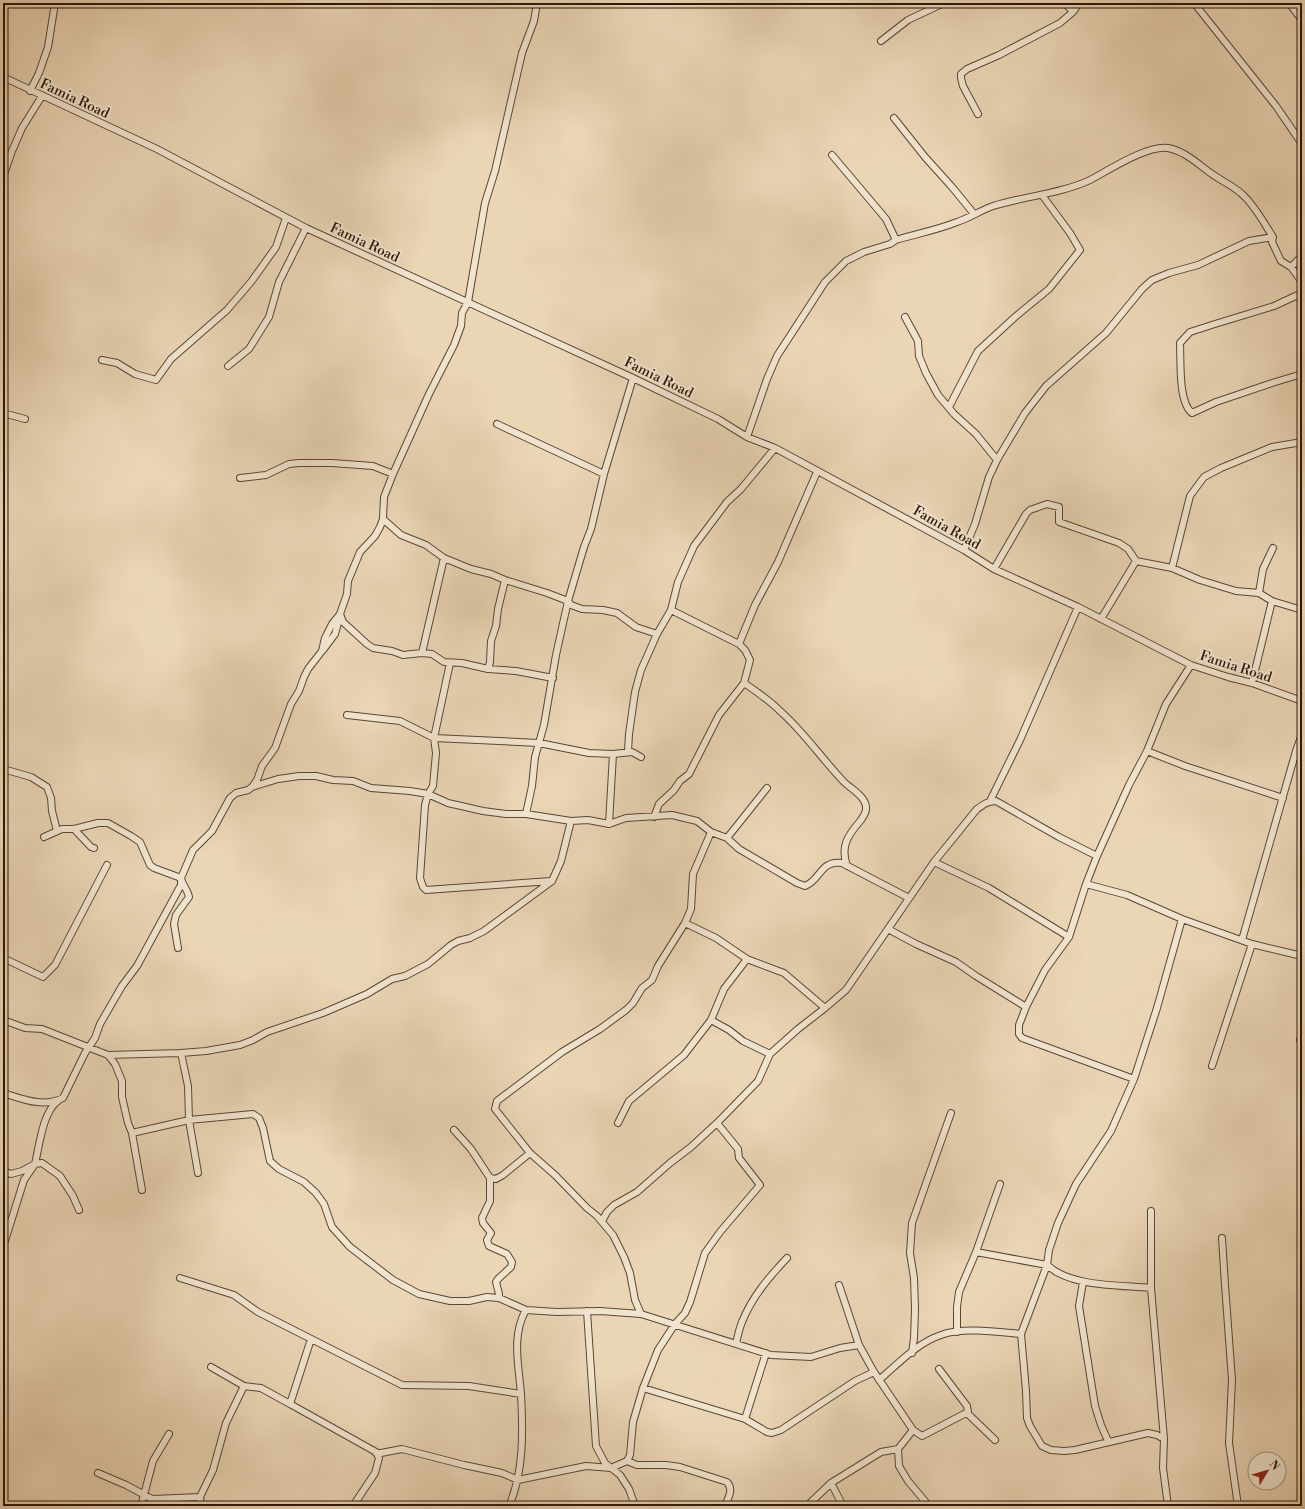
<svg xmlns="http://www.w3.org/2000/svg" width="1305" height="1509" font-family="'Libre Bodoni',serif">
  <rect width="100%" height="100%" fill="#ead5b5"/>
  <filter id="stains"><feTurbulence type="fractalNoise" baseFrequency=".005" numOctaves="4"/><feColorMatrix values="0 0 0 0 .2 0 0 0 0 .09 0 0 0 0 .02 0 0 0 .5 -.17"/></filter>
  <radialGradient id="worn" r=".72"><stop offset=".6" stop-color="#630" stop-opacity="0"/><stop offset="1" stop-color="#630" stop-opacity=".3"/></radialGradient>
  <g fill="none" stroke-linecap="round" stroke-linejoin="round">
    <defs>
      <path id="minor" d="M1065,3l8,9
        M1194,3l82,103 26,38
        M1289,3l13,17
        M881,41l27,-21 36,-17
        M3,77l154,72 149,79 327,150 85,41 29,18 28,11 189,102 30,19 84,38 113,58 37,12 24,6 50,18
        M30,91l9,-18 9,-26 7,-44
        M978,114l-15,-28 -2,-8v-4l6,-5 32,-14 61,-32 13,-11 6,-9
        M894,118l31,39 27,30 22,27
        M832,155l54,64 10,21
        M3,177l9,-26 10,-23 20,-32
        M1291,267l11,-11
        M1302,293l-28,13 -59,18 -25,8 -10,11c1,18 -2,59 12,70l24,-11 56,-19 30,-9
        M905,317l13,24 1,15 7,17 12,22 16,19 22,20 21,26
        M102,360l15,3 18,11 21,6 15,-21 56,-49 24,-28 25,-35 10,-29
        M228,366l21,-17 20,-32 10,-35 27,-54
        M949,407l29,-56 37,-34 34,-28 31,-39 -10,-17 -28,-38
        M3,413l22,6
        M497,424l107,50
        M747,437l20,-58 10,-23 48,-74 21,-21 18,-9 26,-8 6,-4c20,-6 41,-10 61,-18 13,-4 24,-12 36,-16 32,-10 67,-12 97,-26 19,-10 57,-35 78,-32 17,3 31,17 44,26 11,8 24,13 33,23 11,11 19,26 28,40l-1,5 9,19 10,6 11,15
        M240,478l26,-3 23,-11 10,-1h33l41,3 20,8
        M383,519l18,16 25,10 18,13 27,11 20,5 14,6 42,13 21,8 3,4 11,4 21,1 14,3 19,14 21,7
        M964,550l11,-26 14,-47 8,-17 28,-47 21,-27 60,-53 36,-44 10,-9 17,-7 29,-8 51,-24 24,-4
        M1172,568l18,-72 14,-19 17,-9 51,-21 30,-5
        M994,569l32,-55 4,-4 17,-6 12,3v15l60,21 9,6 8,12 36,7 28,12 36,11 23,2 13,8 30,9
        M1259,593l4,-24 10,-21
        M340,614l3,8 24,22 6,4 19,3 11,4 19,-2 10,1 12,8 18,1 26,6 28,2 37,7
        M1101,619l35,-58
        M739,644l16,-39 23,-43 39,-90
        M323,650l12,-16 5,-18
        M422,653l22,-95
        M450,663l-16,75 2,15 -3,33 -5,8 -3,11 -5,73 3,9 3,3 125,-9
        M488,669l2,-7 1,-21 5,-15 2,-17 7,-29
        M744,683c13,9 25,17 36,28 24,21 42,48 64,71 7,7 23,15 22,27 0,4 -3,8 -5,11 -13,15 -21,26 -14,46
        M1252,683l20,-82
        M347,715l53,6 34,17 105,5 50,10 24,1 19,-2 9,5
        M628,751l1,-17 6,-42 6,-22 16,-36 14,-24 7,-28 16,-36 33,-44 14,-13 34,-41
        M1147,751l38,15 98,32
        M3,769l28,8 16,10 4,11 1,13 5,20
        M252,787l26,-8 21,-3h17l17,4 20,1 18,7 39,3 18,3 20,9 35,8 23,3h20l45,7 17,-1 21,4 17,-6 46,-3 25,6 14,11 16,6 12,11 58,34 8,3c16,-6 15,-26 37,-23l67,35
        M990,801l30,-61 58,-133
        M526,814l6,-28 3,-29 9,-32 12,-70 12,-54 16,-54 7,-18 13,-55 29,-96
        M654,817l5,-13 15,-14 6,-9 9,-7 30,-59 25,-32 6,-23 -5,-10 -6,-6 -68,-34
        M609,824l4,-70
        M74,829l17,18 3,1
        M44,837l18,-8h12l24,-6h10l23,13 9,6 10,23 4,3 27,10c1,7 7,12 8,19l-13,18 -2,9 4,24
        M727,838l40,-50
        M934,862l55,26 80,49
        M1086,884l41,11 55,24 70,25 50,12
        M685,923l31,15 31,21 37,14 41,35
        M888,929l28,15 40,18 20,14 50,31
        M1242,940l54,-189 6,-17
        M3,958l40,19 12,-12 52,-100
        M747,959l-23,30 -13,31 18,10 14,11 27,13
        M3,1020l22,8 17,1 66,26 73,-2 25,-2 34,-6 13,-5 14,-8 56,-19 44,-19 25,-15 13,-3 23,-12 23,-19 7,-4 12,-3 14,-7 68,-50 9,-20 10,-40
        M1302,1034l-2,6 2,1
        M181,1053l7,33 1,34 9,53
        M108,1055l7,9 7,17v16l6,26 4,10 57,-13 64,-6 6,4 4,10 7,33 9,8 25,13 12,11 8,11 8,23 18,20 43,33 26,14 31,7h19l18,-4 12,1 27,12 31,2 43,-1 41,3 130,41 40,2 29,-9 19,-3
        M1212,1066l40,-122
        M1134,1079l-112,-41 -3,-4v-9l7,-18 19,-37 24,-33 17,-53 11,-28 32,-71 18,-34 19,-47 25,-39
        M3,1093c20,6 40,15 60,5l22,-45 10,-15 5,-14 22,-38 15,-20 44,-81v-7l12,-28 19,-19 18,-33 6,-5 12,-3 4,-3 5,-7 5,-14 13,-18 16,-44 8,-13 5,-14 4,-8 14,-18 3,-13 7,-14 8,-10 7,-20 1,-13 12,-29 15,-16 5,-9 3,-8 1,-22 9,-23 36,-80 25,-49 7,-19 1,-13 6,-11 17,-99 10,-32 27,-118 12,-32 3,-18
        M618,1123l11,-22 55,-46 27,-35
        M454,1130l17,19 19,29v23l-8,17 1,5 8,10 -4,7 2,6 18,8 5,8 -1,5 -13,12 -2,3 3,12v4
        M132,1133l10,57
        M3,1171l8,3 11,-3 13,-7c4,-17 8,-53 23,-63
        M490,1178l6,1 7,-4 27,-22
        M1151,1211v77l13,151 -1,29 5,38
        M602,1221l5,-9 7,-7 23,-13 33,-29 21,-16 26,-24 41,-42 12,-27 28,-25 27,-21 21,-18 88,-128 43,-53c7,-5 11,-8 19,-8l63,36 38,19
        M1222,1238l3,47 7,95 -3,63 9,63
        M3,1247l21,-67 11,-16 7,-1 18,13 13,20 6,14
        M976,1252l71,13c23,22 73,20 104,23
        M180,1278l54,17 24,17 144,73 67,1 52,8
        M1083,1282l-4,24 16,100 6,19 7,16
        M839,1285l20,60 15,27 39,58 9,6 46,-24 -1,-6 -28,-37
        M587,1311l9,135 9,17 15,12 9,14 6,17
        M641,1314l-6,-14 -5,-27 -6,-16 -11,-22 -16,-19 -10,-8 -32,-33 -25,-22 -35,-44 2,-8 65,-49 38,-23 26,-19 7,-7 9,-15 10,-8 6,-14 27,-43 6,-14 2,-35 18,-42
        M957,1332v-25l2,-15 17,-40 24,-68
        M736,1343c2,-7 3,-14 6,-21 10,-25 27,-45 45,-64
        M912,1353l2,-15 1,-29 -1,-31 -4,-25 2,-30 39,-110
        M211,1367l33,19 17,2 29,16 21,-65
        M879,1380c19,-16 38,-37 62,-45 22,-8 57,-3 80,-1
        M643,1388l102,31 22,13 5,1 9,-3 74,-49 19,-9
        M290,1404l86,48 3,6 -4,15 -22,33
        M967,1413l28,27
        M745,1419l21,-66
        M1164,1439l-7,-4 -9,-2 -73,17 -11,1 -13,-1 -9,-4 -12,-20 -3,-8 -1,-27 -5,-57 26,-69 2,-15 9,-27 18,-39 35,-53 23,-52 23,-71 25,-89
        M898,1449l1,17 9,15 21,25
        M376,1453h5l21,-4 62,16 38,8 16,7 68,-14 25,2 16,-7 10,4h29l14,2 47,15c7,8 1,16 -2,24
        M627,1461l3,-6 3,-33 10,-34 15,-38 17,-26 10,-11 5,-11 15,-49 15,-21 40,-47 -21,-27 -1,-9 -21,-26
        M98,1473l28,12 26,14 48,-2
        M831,1483l12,23
        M141,1506l12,-45 16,-27
        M201,1506l-1,-9 13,-27 13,-47 18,-37
        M509,1506c15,-34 14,-75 12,-112 -2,-27 -10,-59 5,-84
        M807,1506l24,-23 50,-31 17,-3 15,-19
        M972,1506l5,-1 1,1"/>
    </defs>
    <use href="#minor" stroke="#5a4633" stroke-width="8"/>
    <use href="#minor" stroke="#f1e4cf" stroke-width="6"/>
  </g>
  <g text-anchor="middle" stroke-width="4" stroke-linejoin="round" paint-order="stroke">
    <g font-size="14" fill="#2a1608" stroke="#f1e4cf">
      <text transform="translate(75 98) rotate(25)" y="5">Famia Road</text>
      <text transform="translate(365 242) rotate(25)" y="5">Famia Road</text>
      <text transform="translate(659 377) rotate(26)" y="5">Famia Road</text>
      <text transform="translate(947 527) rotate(29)" y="5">Famia Road</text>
      <text transform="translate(1236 666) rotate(18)" y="5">Famia Road</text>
    </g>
  </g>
  <rect width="1305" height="1509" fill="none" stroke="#ead5b5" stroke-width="16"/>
  <rect x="4" y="4" width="1297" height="1501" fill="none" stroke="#2a1608" stroke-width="2"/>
  <rect x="8" y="8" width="1289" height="1493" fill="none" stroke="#2a1608"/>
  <g transform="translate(1267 1471) rotate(52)"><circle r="19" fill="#f1e4cf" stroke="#a1927f"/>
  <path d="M0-3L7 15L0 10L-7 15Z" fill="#8f2418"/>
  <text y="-6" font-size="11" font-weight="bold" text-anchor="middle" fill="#2a1608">N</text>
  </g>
  <rect width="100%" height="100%" filter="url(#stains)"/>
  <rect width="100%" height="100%" fill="url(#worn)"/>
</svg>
